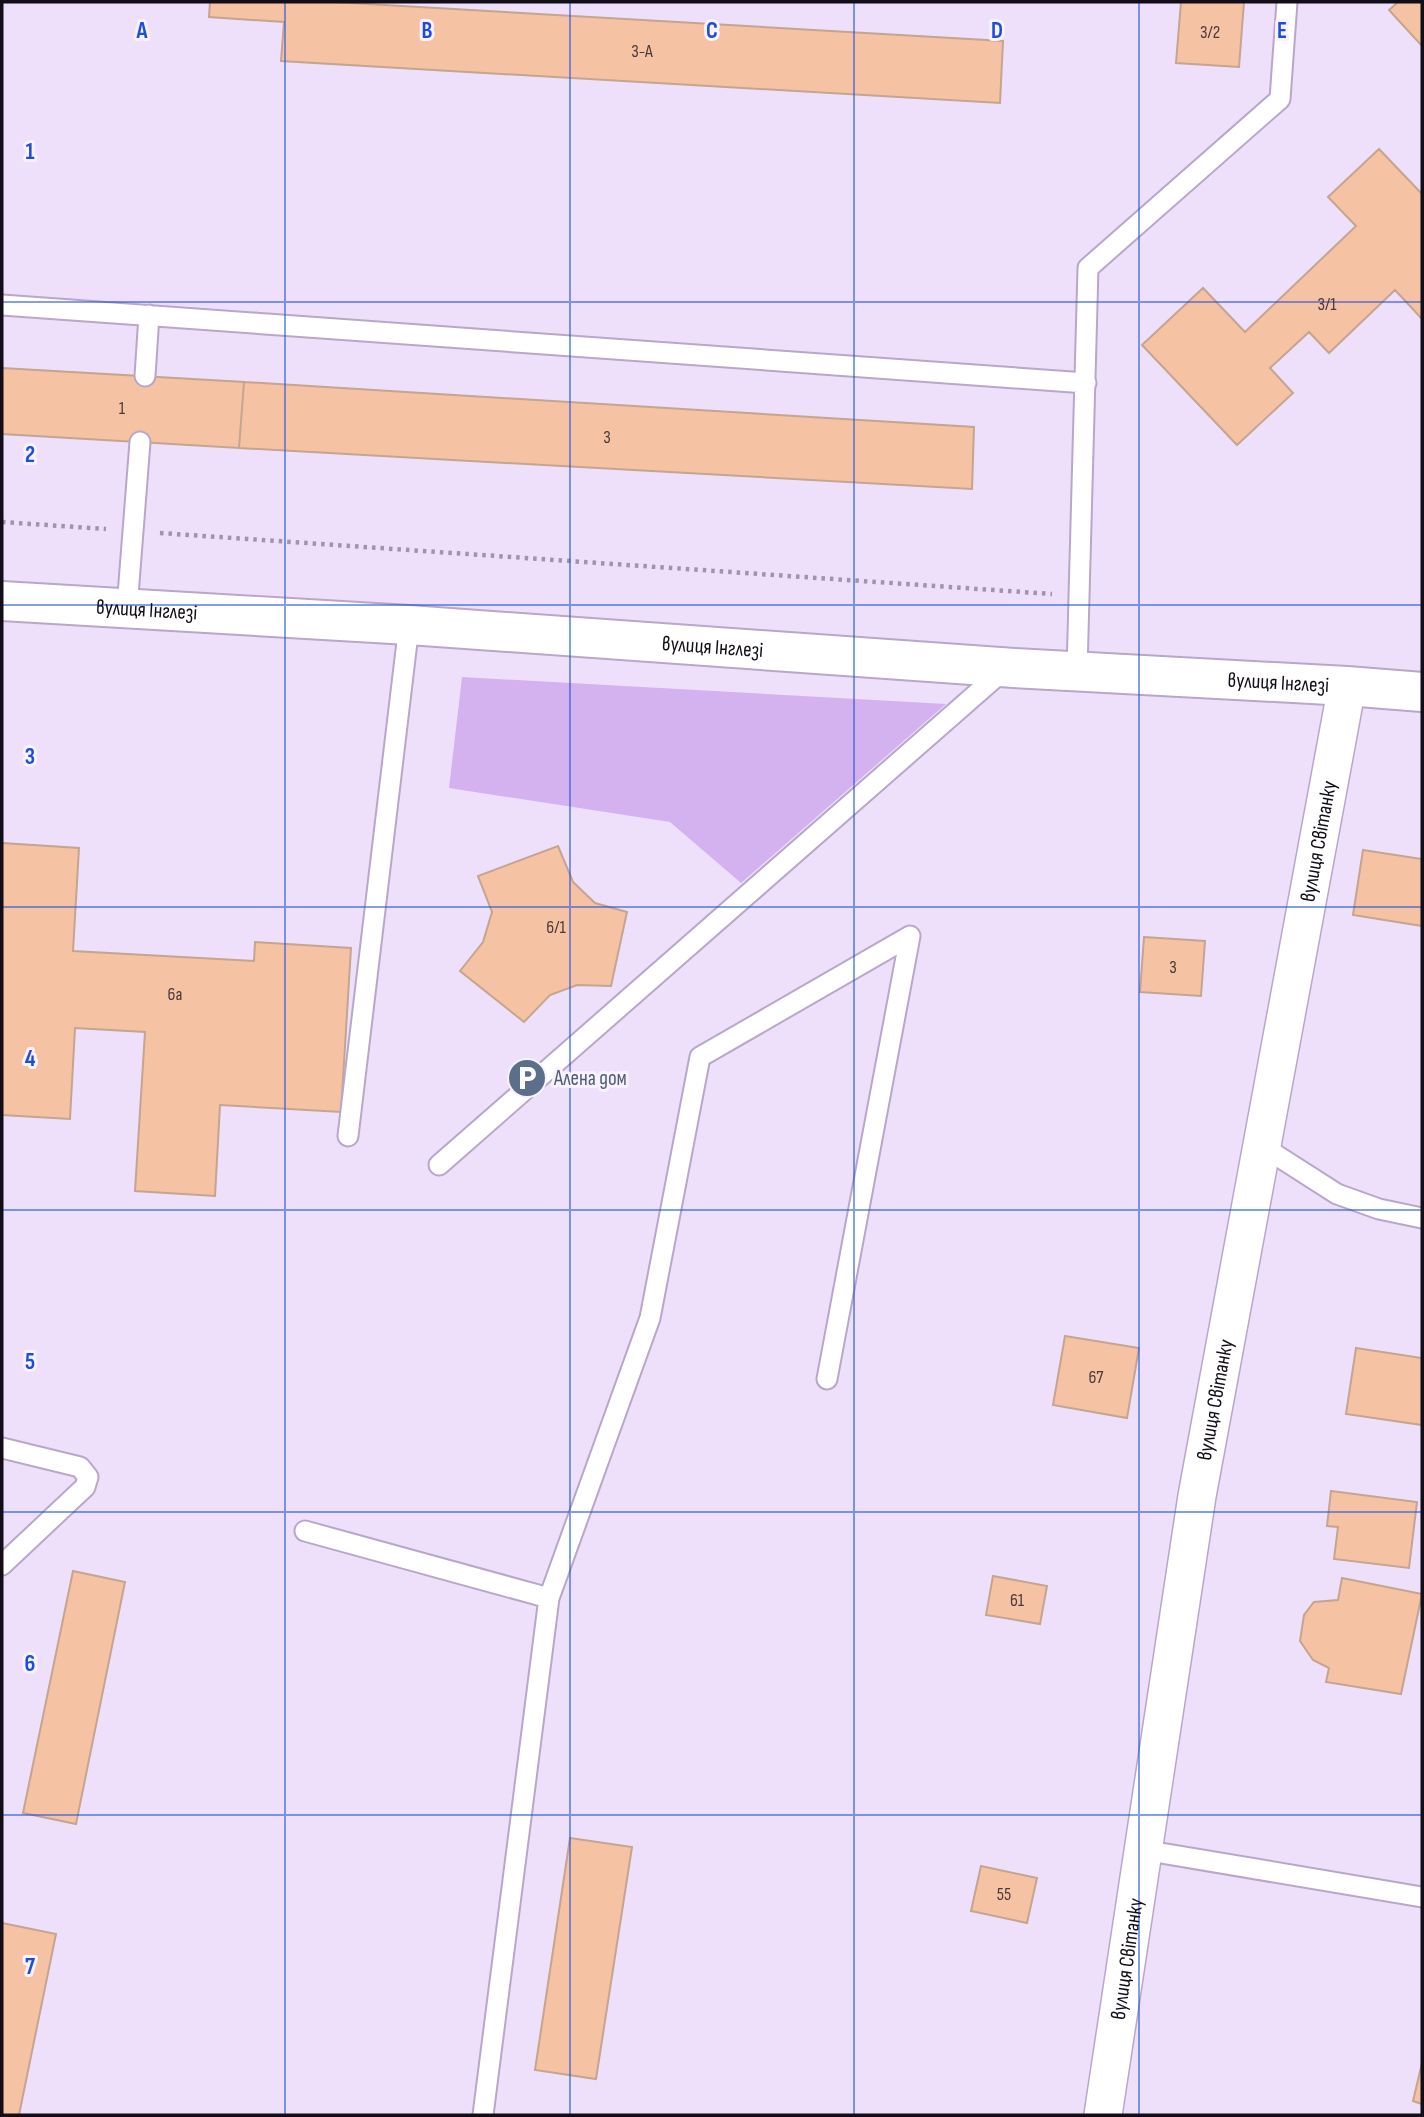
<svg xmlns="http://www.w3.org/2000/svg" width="1424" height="2117" font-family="'Sofia Sans Condensed',sans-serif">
  <rect width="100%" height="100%" fill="#eee0fb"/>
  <path fill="#d4b2f0" d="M462,677l484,27 -205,179 -71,-61 -221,-34z"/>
  <path fill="#f5c3a4" stroke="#c5a490" stroke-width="2" d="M210,2h123l670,39 -3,62 -719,-42 3,-39 -75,-5z
    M1181,2h63l-5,65 -63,-4z
    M1398,2h24v44l-33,-36z
    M1379,149l43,45v125l-27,-29 -66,63 -20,-21 -39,36 23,25 -56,52 -95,-100 61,-57 42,44 111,-106 -28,-29z
    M2,368l242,14 -5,66 -237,-14z
    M244,382l730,45 -2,62 -733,-41z
    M2,843l77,5 -6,103 181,10 1,-19 96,6 -10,164 -121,-7 -5,91 -80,-5 10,-159 -70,-4 -5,91 -68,-4z
    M558,846l15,36 22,21 32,9 -16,74 -34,-1 -27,10 -26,27 -64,-51 23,-29 9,-30 -14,-36z
    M1363,850l59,9v67l-69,-11z
    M1144,937l61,4 -4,55 -61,-4z
    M1065,1336l74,12 -12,70 -74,-13z
    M1356,1348l66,10v67l-76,-11z
    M1331,1491l86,11 -8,66 -75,-9 4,-32 -11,-1z
    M73,1571l52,11 -49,242 -53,-11z
    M993,1576l54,10 -7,38 -54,-9z
    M1342,1578l80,16 -21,100 -75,-12 3,-14 -16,-8 -13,-19 4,-26 10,-13 24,-2z
    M570,1838l62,9 -36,232 -61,-9z
    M981,1866l56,12 -10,45 -56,-12z
    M2,1923l54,11 -37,181h-17z
    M1422,2063v41l-9,-3z"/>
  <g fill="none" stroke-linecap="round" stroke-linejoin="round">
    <defs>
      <path id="service" d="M2,305l1084,78
        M145,376l4,-61
        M127,608l13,-166
        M1077,670l11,-402 192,-169 7,-97
        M348,1136l61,-511
        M1262,1146l75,48 42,15 43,9
        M439,1165l567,-497
        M2,1448l78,19 8,10 -3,10 -83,78
        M305,1531l244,67
        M1143,1850l279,47
        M483,2115l66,-517 101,-280 50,-261 210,-121 -83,443"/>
      <g id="minor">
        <path id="s1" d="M1103,2115l94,-619 150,-810"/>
      </g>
      <g id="secondary">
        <path id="s2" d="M2,601l407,24 605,43 333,18 75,6"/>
      </g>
    </defs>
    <use href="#service" stroke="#b8a7c7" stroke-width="23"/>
    <use href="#minor" stroke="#b8a7c7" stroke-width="40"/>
    <use href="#secondary" stroke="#b8a7c7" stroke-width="42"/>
    <path stroke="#9f94a9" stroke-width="4.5" stroke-dasharray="3.5 5" stroke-linecap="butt" d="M2,522l104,7
      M160,533l892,61"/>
    <use href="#service" stroke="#fff" stroke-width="19"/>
    <use href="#minor" stroke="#fff" stroke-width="37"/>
    <use href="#secondary" stroke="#fff" stroke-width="38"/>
  </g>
  <path fill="none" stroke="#1d4ed8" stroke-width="2" stroke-opacity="0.55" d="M285,2v2113M570,2v2113M854,2v2113M1139,2v2113M2,302h1420M2,605h1420M2,907h1420M2,1210h1420M2,1512h1420M2,1815h1420"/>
  <defs>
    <symbol id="parking-disc" viewBox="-11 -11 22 22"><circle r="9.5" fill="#5c6f8a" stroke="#f8f1fe"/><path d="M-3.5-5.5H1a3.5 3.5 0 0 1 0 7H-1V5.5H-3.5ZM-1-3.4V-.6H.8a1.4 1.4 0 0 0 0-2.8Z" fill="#fff"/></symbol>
  </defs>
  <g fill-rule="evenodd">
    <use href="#parking-disc" x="505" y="1056" width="44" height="44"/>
  </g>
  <g text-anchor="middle" stroke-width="6" stroke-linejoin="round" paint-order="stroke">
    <g font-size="18" fill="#4c3a3b">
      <text x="1210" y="38">3/2</text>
      <text x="642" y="57">3-А</text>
      <text x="1327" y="310">3/1</text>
      <text x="122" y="414">1</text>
      <text x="607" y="443">3</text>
      <text x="556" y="933">6/1</text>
      <text x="1173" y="973">3</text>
      <text x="175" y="1000">6а</text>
      <text x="1096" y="1383">67</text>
      <text x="1017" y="1606">61</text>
      <text x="1004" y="1900">55</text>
    </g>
    <g font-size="21" fill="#130d18" stroke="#f8f1fe">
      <text dy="7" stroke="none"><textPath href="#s2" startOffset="145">вулиця Інглезі</textPath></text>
      <text dy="7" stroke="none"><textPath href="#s2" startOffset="712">вулиця Інглезі</textPath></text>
      <text dy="7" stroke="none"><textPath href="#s2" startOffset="1279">вулиця Інглезі</textPath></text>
      <text dy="7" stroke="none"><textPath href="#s1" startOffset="1292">вулиця Світанку</textPath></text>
      <text dy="7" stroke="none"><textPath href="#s1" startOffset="724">вулиця Світанку</textPath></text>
      <text dy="7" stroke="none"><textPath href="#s1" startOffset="158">вулиця Світанку</textPath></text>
    </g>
    <g font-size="21" fill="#4e5e75" stroke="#f8f1fe" text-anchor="start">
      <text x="554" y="1085">Алена дом</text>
    </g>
  </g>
  <g font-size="23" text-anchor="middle" font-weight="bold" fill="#1d4ed8" stroke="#f8f1fe" stroke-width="6" stroke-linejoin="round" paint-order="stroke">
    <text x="142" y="38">A</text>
    <text x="427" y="38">B</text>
    <text x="712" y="38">C</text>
    <text x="997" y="38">D</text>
    <text x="1282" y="38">E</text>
    <text x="30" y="159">1</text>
    <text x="30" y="462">2</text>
    <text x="30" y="764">3</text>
    <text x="30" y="1066">4</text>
    <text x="30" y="1369">5</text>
    <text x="30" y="1671">6</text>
    <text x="30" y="1974">7</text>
  </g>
  <rect width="1424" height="2117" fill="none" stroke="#130d18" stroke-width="7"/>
</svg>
